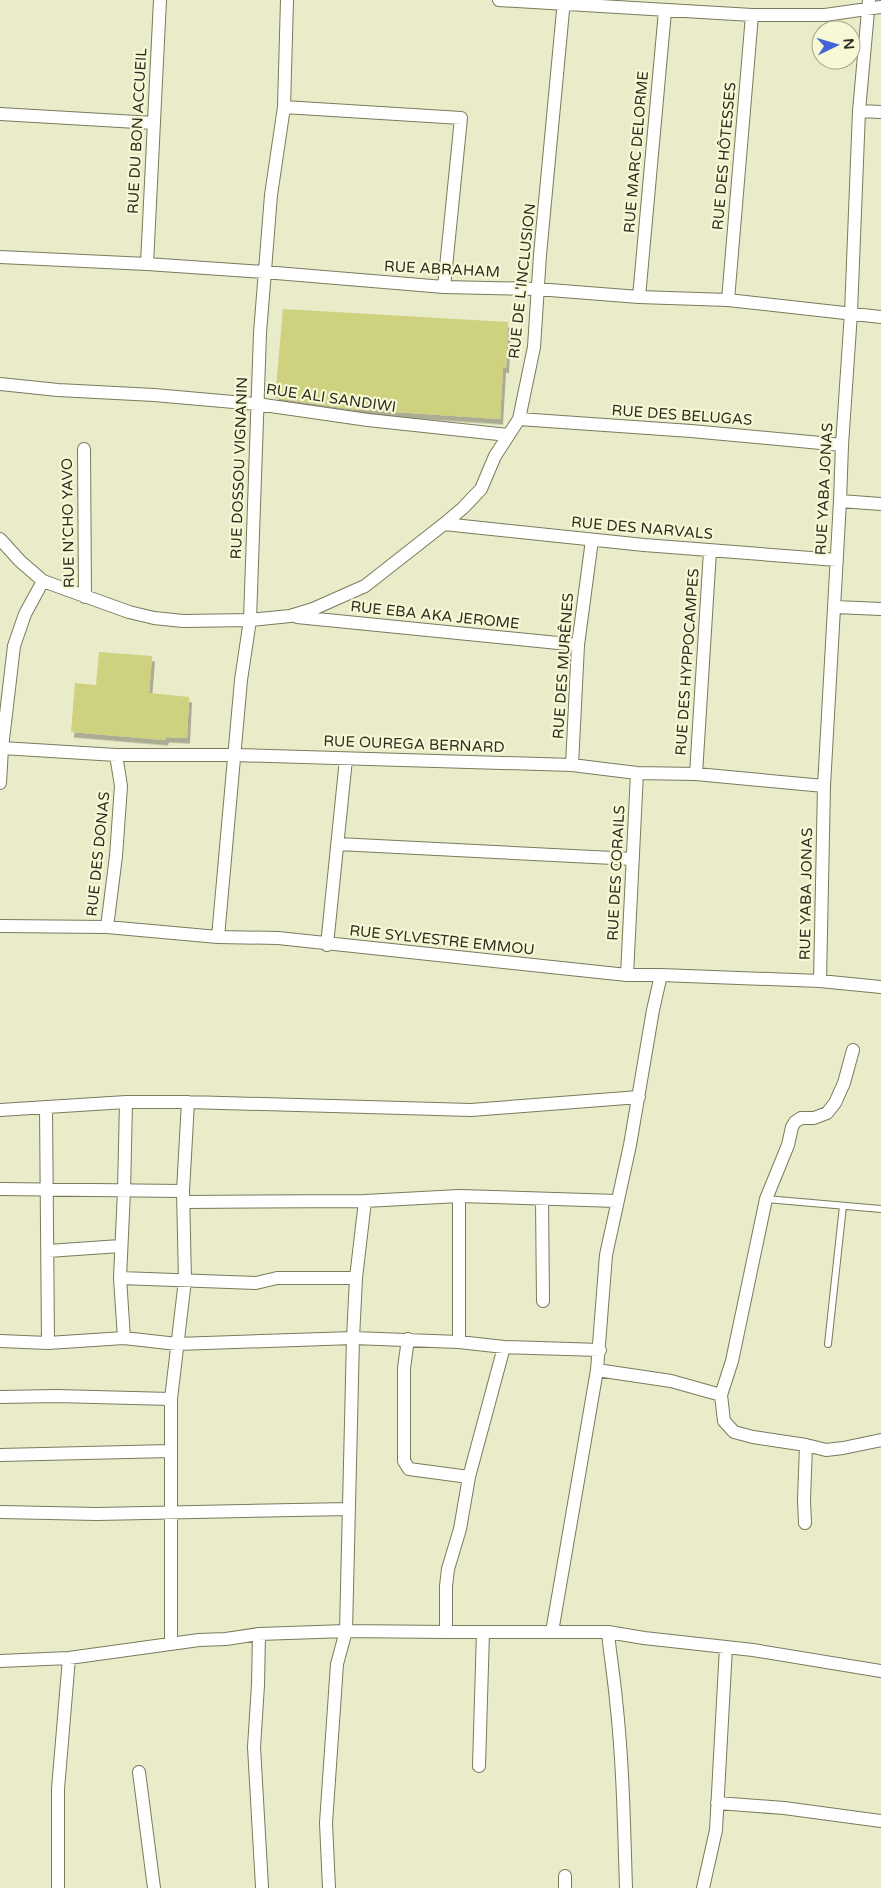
<svg xmlns="http://www.w3.org/2000/svg" width="881" height="1888" font-family="'Varela Round',sans-serif">
  <defs>
    <filter id="shadow"><feDropShadow dx="3" dy="5.5" stdDeviation="0" flood-color="#0004"/></filter>
  </defs>
  <rect width="100%" height="100%" fill="#e9ebc9"/>
  <path fill="#ced17e" filter="url(#shadow)" d="M283,309l225,13 -2,46 -3,-1 -3,52 -150,-10 -75,-11z
    M99,652l53,4 -3,37 40,4 -2,41 -21,-1 -1,3 -94,-8 4,-49 21,2z"/>
  <g fill="none" stroke-linecap="round" stroke-linejoin="round">
    <defs>
      <path id="service" d="M766,1199l115,10
        M828,1344l15,-138"/>
      <path id="minor" d="M499,0l253,15h73l56,-8
        M284,107l177,11 -17,169
        M859,111l22,1
        M0,114l154,9
        M0,257l147,7 117,8 180,15 93,2 102,8 89,3 153,17
        M147,264l13,-264
        M639,297l26,-286
        M728,300l24,-285
        M0,384l58,6 96,5 103,9 111,16 140,15
        M519,419l172,12 151,14
        M84,449l1,148
        M840,501l41,3
        M444,524l200,21 193,15
        M0,539l20,22 23,20 86,31 25,6 29,3 67,-1 40,-4 23,-7 52,-23 79,-62 19,-16 18,-19 14,-33 24,-37 15,-72 6,-92 24,-255
        M835,607l46,2
        M297,617l281,28
        M2,748l114,7h119l337,10 65,8 59,1 128,12
        M572,765l6,-120 14,-105
        M696,774l14,-223
        M0,783l2,-35 12,-102 11,-32 18,-33
        M338,844l295,15
        M0,926l107,1 111,10 60,1 349,37h34l159,6 61,6
        M107,927l9,-71 5,-70 -5,-31
        M218,937l23,-257 9,-60 10,-287 11,-138 13,-88 3,-107
        M327,945l19,-186
        M627,975l10,-202
        M820,981l4,-195 16,-285 2,-56 9,-132 8,-202 10,-111
        M46,1108l2,235
        M0,1110l126,-8h62l283,8 168,-13
        M0,1189l183,2
        M459,1196v146
        M542,1199l1,102
        M184,1202l181,-1 94,-5 158,5
        M48,1251l72,-5
        M120,1278l136,5 21,-5h79
        M124,1338l-4,-60 4,-87 2,-89
        M408,1339l-4,29v93l5,8 60,8
        M0,1341l48,2 76,-5 53,6 176,-6 106,4 45,5 96,3
        M597,1370l74,11 50,14 3,26 10,11 19,5 53,8 20,5 17,-2 38,-8
        M721,1395l11,-34 34,-162 22,-54 4,-18 3,-5 6,-4h13l13,-5 8,-10 9,-20 9,-33
        M0,1397l56,-1 115,3
        M0,1455l170,-4
        M0,1512l97,2 251,-5
        M805,1523l-1,-23 2,-55
        M446,1632v-46l2,-17 12,-40 9,-52 35,-130
        M552,1632l45,-262 9,-115 24,-110 23,-135 8,-35
        M608,1632c2,23 6,45 8,68 7,62 8,126 10,188
        M259,1634l-1,51 -4,62 8,140
        M171,1644v-245l14,-119 -2,-89 5,-89
        M0,1661l69,-3 130,-18 27,-1 33,-5 87,-3 100,1h162l36,6 109,12 128,21
        M479,1766l4,-134
        M139,1772l15,116
        M717,1803l67,5 97,13
        M565,1876v12
        M58,1888v-99l11,-131
        M329,1888l-3,-65 11,-159 9,-33 7,-293 3,-60 9,-77
        M703,1888l13,-58 10,-183"/>
    </defs>
    <use href="#service" stroke="#797b5c" stroke-width="8"/>
    <use href="#minor" stroke="#797b5c" stroke-width="14"/>
    <use href="#service" stroke="#fff" stroke-width="6"/>
    <use href="#minor" stroke="#fff" stroke-width="12"/>
  </g>
  <g text-anchor="middle" stroke-width="4.5" stroke-linejoin="round" paint-order="stroke">
    <g font-size="15" fill="#2d2e21" stroke="#f6f8d6">
      <text transform="translate(137 131) rotate(-87)" y="5">RUE DU BON ACCUEIL</text>
      <text transform="translate(636 152) rotate(-85)" y="5">RUE MARC DELORME</text>
      <text transform="translate(724 156) rotate(-85)" y="5">RUE DES HÔTESSES</text>
      <text transform="translate(442 269) rotate(3)" y="5">RUE ABRAHAM</text>
      <text transform="translate(522 281) rotate(-84)" y="5">RUE DE L'INCLUSION</text>
      <text transform="translate(331 398) rotate(8)" y="5">RUE ALI SANDIWI</text>
      <text transform="translate(682 415) rotate(4)" y="5">RUE DES BELUGAS</text>
      <text transform="translate(239 468) rotate(-88)" y="5">RUE DOSSOU VIGNANIN</text>
      <text transform="translate(824 489) rotate(-87)" y="5">RUE YABA JONAS</text>
      <text transform="translate(68 523) rotate(-91)" y="5">RUE N'CHO YAVO</text>
      <text transform="translate(642 528) rotate(5)" y="5">RUE DES NARVALS</text>
      <text transform="translate(435 615) rotate(6)" y="5">RUE EBA AKA JEROME</text>
      <text transform="translate(687 662) rotate(-86)" y="5">RUE DES HYPPOCAMPES</text>
      <text transform="translate(563 666) rotate(-86)" y="5">RUE DES MURÊNES</text>
      <text transform="translate(414 744) rotate(2)" y="5">RUE OUREGA BERNARD</text>
      <text transform="translate(98 854) rotate(-84)" y="5">RUE DES DONAS</text>
      <text transform="translate(616 873) rotate(-87)" y="5">RUE DES CORAILS</text>
      <text transform="translate(806 894) rotate(-89)" y="5">RUE YABA JONAS</text>
      <text transform="translate(442 940) rotate(6)" y="5">RUE SYLVESTRE EMMOU</text>
    </g>
  </g>
  <g transform="translate(836 45) rotate(85)"><circle r="24" fill="#f6f8d6" stroke="#a6a78e"/>
  <path d="M0-4L9 19L0 12L-9 19Z" fill="#4165d7"/>
  <text y="-8" font-size="14" font-weight="bold" text-anchor="middle" fill="#2d2e21">N</text>
  </g>
</svg>
